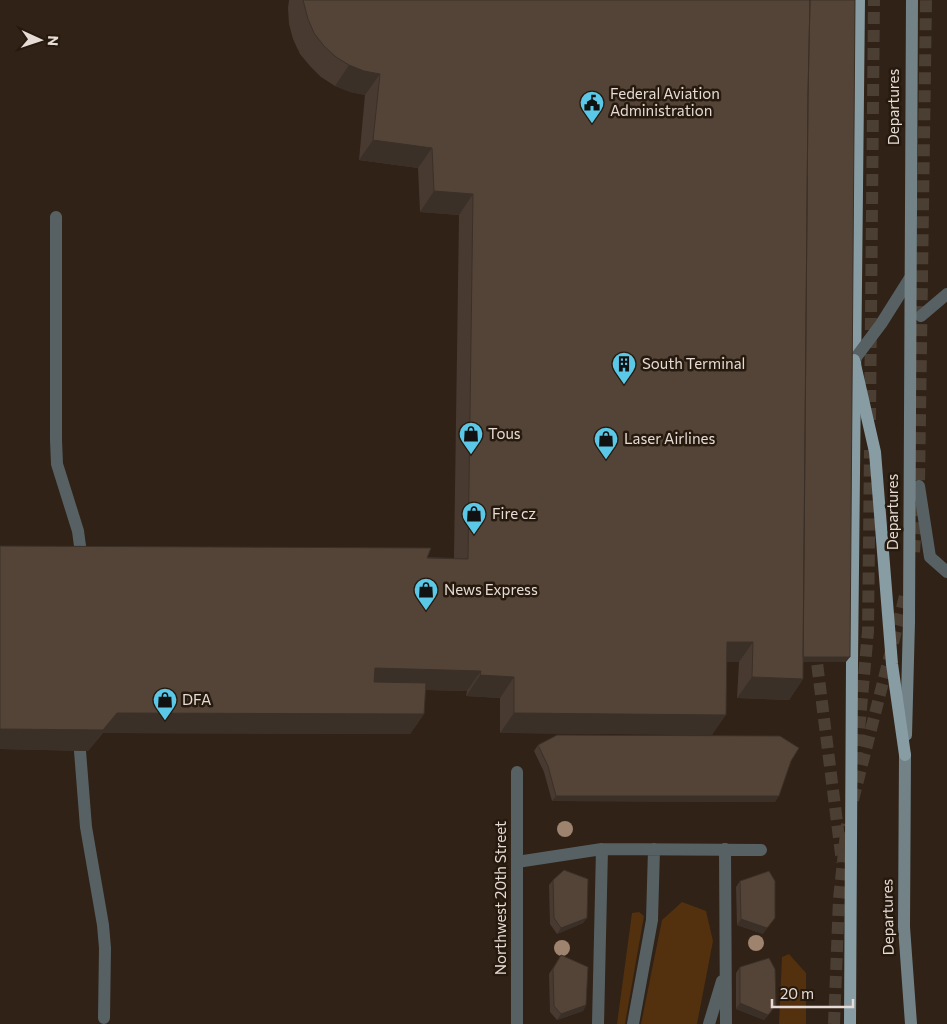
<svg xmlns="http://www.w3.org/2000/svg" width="947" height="1024" font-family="Commissioner,sans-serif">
  <rect width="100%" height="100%" fill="#302216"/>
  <path fill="#53300e" d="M682,902l24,9 7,30 -16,83h-56l21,-104z
    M639,912l5,4 -19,108h-8l15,-111z
    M789,954l17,19v51h-27l3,-67z"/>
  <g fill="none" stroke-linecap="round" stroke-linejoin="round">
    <path stroke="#4b3e33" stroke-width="12" stroke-dasharray="12 6" stroke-linecap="butt" d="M870,420l4,-420
      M815,647l27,215
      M856,764l12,-133 2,-181"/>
    <path stroke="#4b3e33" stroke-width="12" stroke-dasharray="12 6" stroke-linecap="butt" d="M914,552l5,-66 7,-486
      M853,800l53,-208
      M834,1024l5,-125 8,-75"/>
    <path stroke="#576164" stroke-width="12" d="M56,217v223l1,24 21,67 4,30
      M921,316l26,-22
      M919,486l11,71 17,15
      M80,751l6,76 17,98 2,23 -1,70
      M517,772v252
      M725,849l1,175
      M517,862l85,-13 159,1
      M598,1024l4,-175
      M633,1024l19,-104 2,-71
      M709,1024l13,-43"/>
    <path stroke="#728287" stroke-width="12" d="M905,755l-1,172 7,97"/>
    <path stroke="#879ca3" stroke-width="12" d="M852,663l7,-663"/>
    <path stroke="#576164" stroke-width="12" d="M854,360l27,-36 29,-46"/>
    <path stroke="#728287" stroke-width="12" d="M906,735l3,-113 3,-622"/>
    <path stroke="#879ca3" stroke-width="12" d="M854,360l21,92 17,212 13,91
      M850,1024l2,-361"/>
  </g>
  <g fill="#9e836e">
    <circle cx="565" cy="829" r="8"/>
    <circle cx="756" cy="943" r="8"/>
    <circle cx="562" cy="948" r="8"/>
  </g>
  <path fill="#483a30" d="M289,0h566l-9,662h-43v17l-14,21 -52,-2 2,-36h-12l-15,73 -212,-2v-35l-34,-2 1,-5 -42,-1 -1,24 -14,20 -307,-1 -15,18 -88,-2v-203l454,12 5,-343 -39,-3 -2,-44 -59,-8 6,-65 -15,-3 -15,-6 -14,-9 -11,-11 -10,-12 -7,-15 -4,-15 -1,-16z
    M538,745l253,16 -16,41 -223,-1 -8,-29 -10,-21z
    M553,880l34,38 -4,5 -26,11 -7,-10 -1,-39z
    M740,881l23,53 -26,-9 -1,-38z
    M561,955l25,50 -3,6 -26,9 -7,-8 -1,-38z
    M740,967l32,44 -8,9 -28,-11v-36z"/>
  <path fill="#3b3027" d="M349,65l31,9 -15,21 -15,-3 -15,-6z
    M373,140l59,8 -14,20 -59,-8z
    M434,191l39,3 -14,21 -39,-3z
    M727,642h26l-14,20h-26z
    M793,657h57l-4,5h-57z
    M375,668l106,3 -14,20 -107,-3z
    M480,675l34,2 -14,21 -34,-2z
    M752,677l51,2 -14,21 -52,-2z
    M117,713l307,1 -14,20 -307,-1 -15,18 -88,-2v-20z
    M514,713l212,2 -14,20 -212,-2z
    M556,796h223l-4,6 -223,-1z
    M587,918l-4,5 -26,11 4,-6z
    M775,918l-12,16 -26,-9 4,-6z
    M740,1003l36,2 -12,15 -28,-11z
    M586,1005l-3,6 -26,9 4,-6z"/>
  <path fill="#544438" stroke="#3b3027" d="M303,0h507l-2,95 -5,584 -51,-2 1,-35h-26l-1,73 -212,-2v-36l-34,-2 1,-4 -106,-3 -1,14 52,1 -2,31 -307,-1 -14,17 -103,-1v-183l431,2 -4,10 41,1 5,-365 -39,-3 -2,-43 -59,-8 7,-66 -16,-3 -15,-6 -13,-8 -12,-11 -10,-13 -6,-14z
    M810,0h45l-5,657h-47l5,-562z
    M557,735l223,1 19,12 -8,13 -12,35h-223l-8,-30 -10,-21z
    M564,870l24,9 -1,39 -26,10 -7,-10 -1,-38z
    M769,871l6,10v37l-8,10 -26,-9 -1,-38z
    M561,955l27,12 -2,38 -25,9 -7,-8 -1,-37z
    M769,958l6,11 1,36 -8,10 -28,-12v-36z"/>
  <defs>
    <symbol id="civic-pin" viewBox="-11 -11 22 30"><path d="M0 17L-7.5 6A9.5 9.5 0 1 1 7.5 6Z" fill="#5ac8e6" stroke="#26190d"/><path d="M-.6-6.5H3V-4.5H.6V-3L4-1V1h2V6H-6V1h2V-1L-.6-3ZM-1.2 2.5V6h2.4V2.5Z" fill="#111"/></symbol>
    <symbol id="building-pin" viewBox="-11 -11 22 30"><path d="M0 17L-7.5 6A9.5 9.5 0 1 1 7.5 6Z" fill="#5ac8e6" stroke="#26190d"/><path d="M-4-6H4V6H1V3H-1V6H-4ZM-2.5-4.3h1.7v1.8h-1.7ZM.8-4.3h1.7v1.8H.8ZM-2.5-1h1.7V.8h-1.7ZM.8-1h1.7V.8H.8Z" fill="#111"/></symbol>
    <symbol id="shop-pin" viewBox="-11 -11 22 30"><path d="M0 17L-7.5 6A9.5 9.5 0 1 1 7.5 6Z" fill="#5ac8e6" stroke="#26190d"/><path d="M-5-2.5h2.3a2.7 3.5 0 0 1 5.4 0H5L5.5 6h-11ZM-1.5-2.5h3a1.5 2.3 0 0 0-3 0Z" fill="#111"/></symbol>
  </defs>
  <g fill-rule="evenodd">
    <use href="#civic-pin" x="578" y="89" width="28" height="38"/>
    <use href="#building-pin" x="610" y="350" width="28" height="38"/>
    <use href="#shop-pin" x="457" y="420" width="28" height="38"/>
    <use href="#shop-pin" x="592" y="425" width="28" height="38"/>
    <use href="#shop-pin" x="460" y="500" width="28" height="38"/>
    <use href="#shop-pin" x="412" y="576" width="28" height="38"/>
    <use href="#shop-pin" x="151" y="686" width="28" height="38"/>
  </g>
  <g text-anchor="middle" stroke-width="5" stroke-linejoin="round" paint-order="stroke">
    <g font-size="15" fill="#e6dcd5" stroke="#26190d" text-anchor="start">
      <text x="610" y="99">Federal Aviation<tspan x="610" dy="17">Administration</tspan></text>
      <text x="642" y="369">South Terminal</text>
      <text x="488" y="439">Tous</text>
      <text x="624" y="444">Laser Airlines</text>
      <text x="492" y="519">Fire cz</text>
      <text x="444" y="595">News Express</text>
      <text x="182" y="705">DFA</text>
    </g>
    <g font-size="15" fill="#e6dcd5" stroke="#26190d">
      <text transform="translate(894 107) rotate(-90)" y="5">Departures</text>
      <text transform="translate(893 512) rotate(-90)" y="5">Departures</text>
      <text transform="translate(501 898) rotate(-90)" y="5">Northwest 20th Street</text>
      <text transform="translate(888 917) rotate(-91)" y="5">Departures</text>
    </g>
  </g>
  <g transform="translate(40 40) rotate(93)" stroke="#26190d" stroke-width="4" paint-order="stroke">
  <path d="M0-4L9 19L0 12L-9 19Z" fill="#e6dcd5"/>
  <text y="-8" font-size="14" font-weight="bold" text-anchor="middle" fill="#e6dcd5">N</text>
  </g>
  <path d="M772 999v8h81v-8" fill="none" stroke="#e6dcd5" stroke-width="2.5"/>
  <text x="780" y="999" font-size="15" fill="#e6dcd5" stroke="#26190d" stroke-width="4" paint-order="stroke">20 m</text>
</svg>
